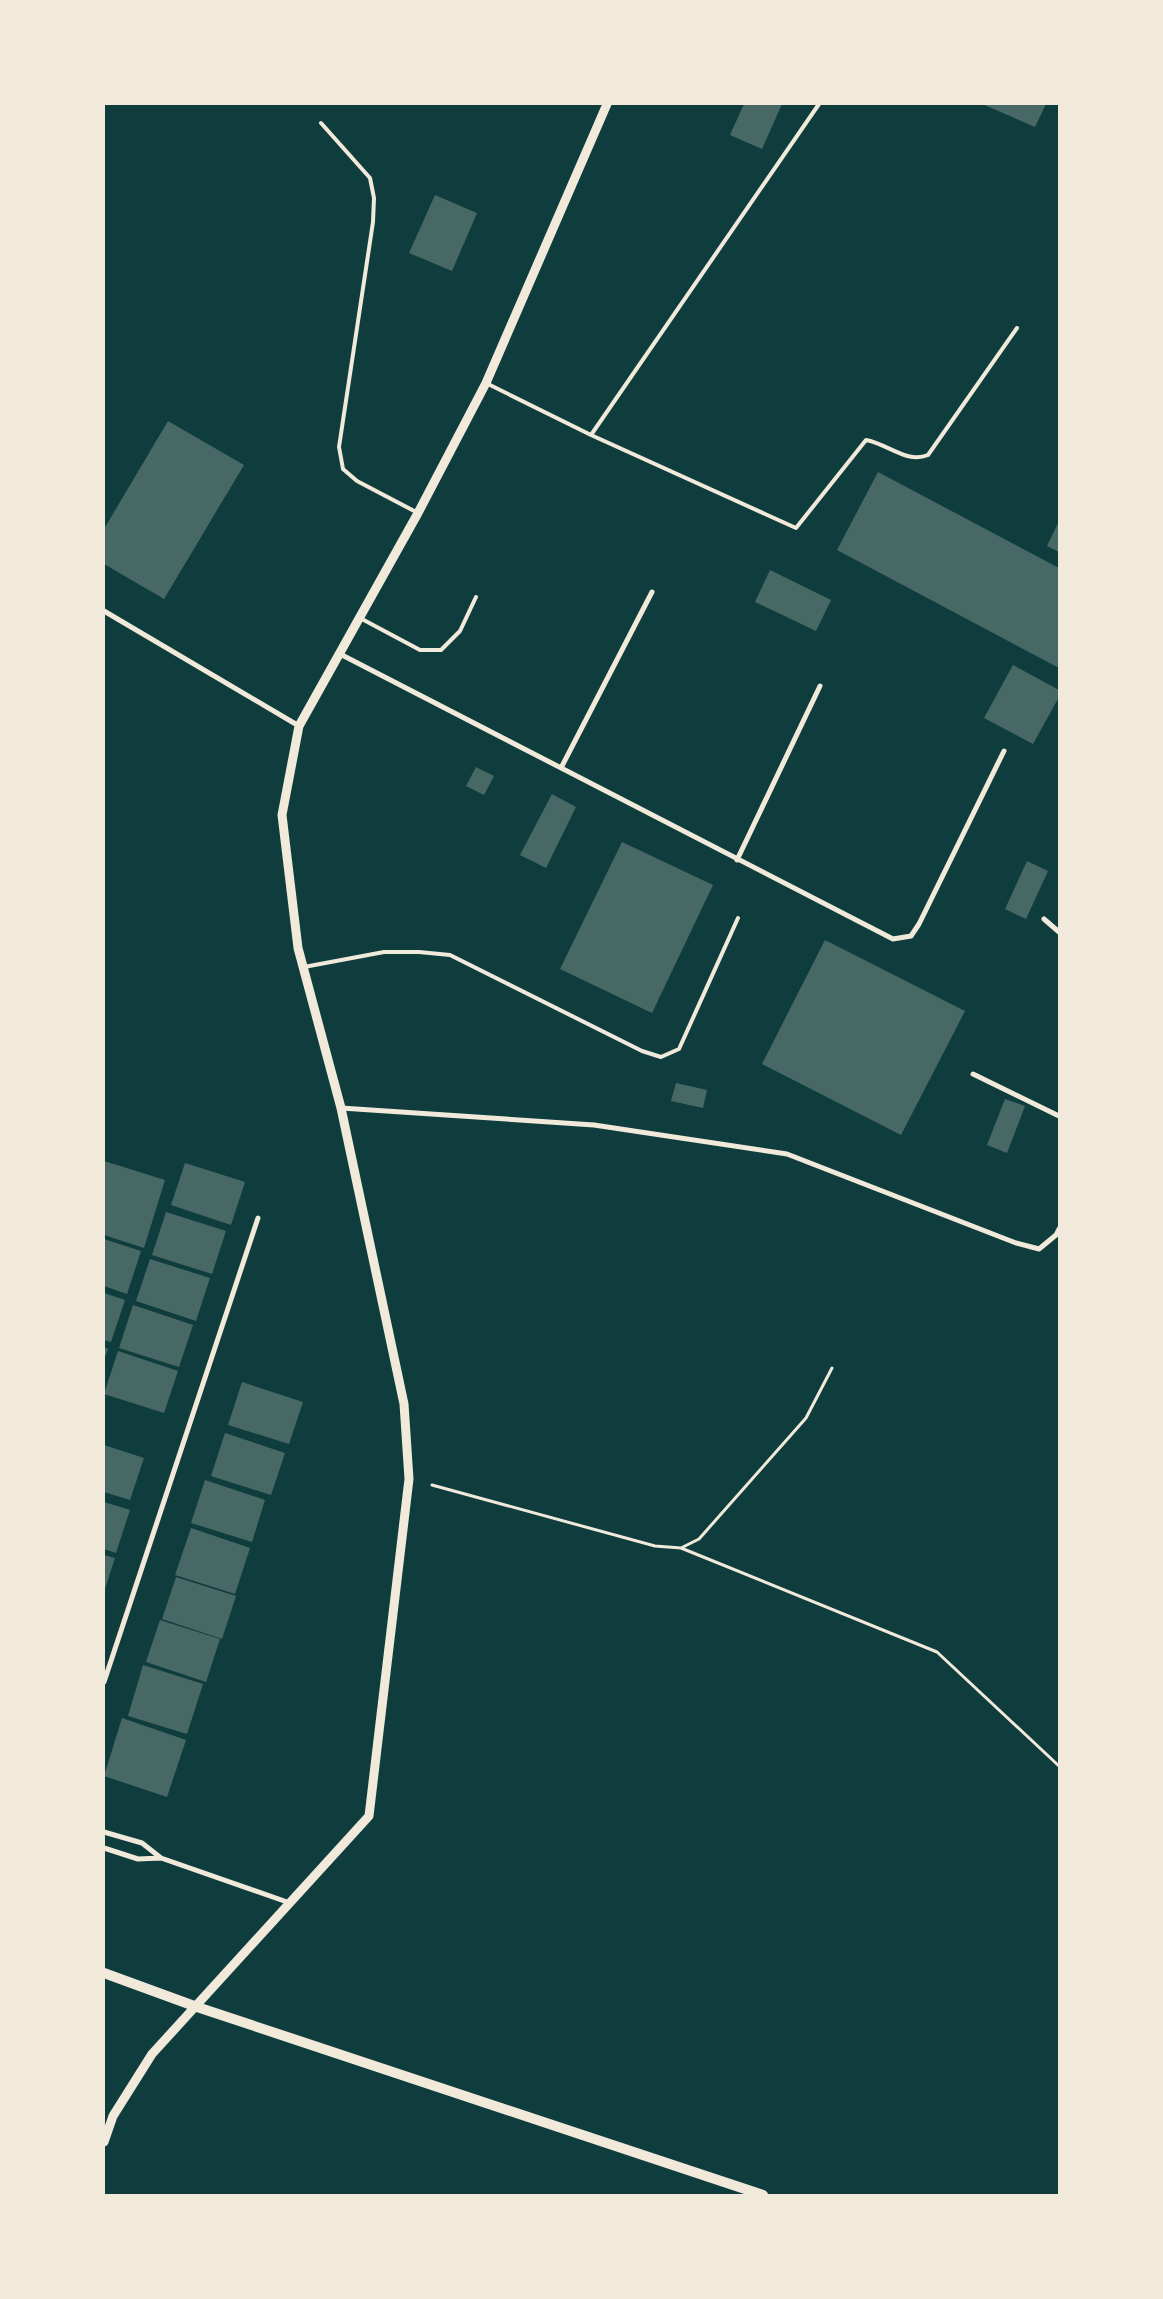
<svg xmlns="http://www.w3.org/2000/svg" width="1163" height="2299" font-family="'DejaVu Sans',sans-serif">
  <rect width="100%" height="100%" fill="#0f3d3e"/>
  <path fill="#486865" d="M744,104h38l-20,45 -32,-14z
    M982,104h64l-11,23z
    M435,195l42,18 -25,58 -43,-18z
    M168,421l76,44 -80,134 -60,-35v-35z
    M878,472l181,96v100l-222,-118z
    M1059,521v31l-12,-6z
    M770,570l61,30 -15,31 -61,-29z
    M1013,665l46,25v7l-26,47 -49,-26z
    M476,767l18,9 -10,19 -18,-9z
    M552,794l24,13 -30,61 -26,-13z
    M622,842l91,43 -61,128 -92,-44z
    M1027,861l21,10 -22,48 -21,-10z
    M825,940l140,71 -64,124 -139,-71z
    M676,1083l31,7 -4,18 -32,-7z
    M1005,1099l20,7 -18,47 -20,-8z
    M104,1161l61,19 -21,68 -40,-13z
    M185,1163l60,19 -14,43 -60,-20z
    M166,1212l60,19 -14,43 -60,-19z
    M104,1239l37,12 -14,43 -23,-8z
    M150,1259l60,19 -14,43 -60,-20z
    M104,1293l21,7 -14,42 -7,-2z
    M133,1305l60,20 -14,42 -60,-19z
    M104,1347l4,2 -4,11z
    M118,1351l60,20 -14,42 -60,-19z
    M242,1382l61,20 -14,42 -61,-19z
    M225,1433l60,20 -14,42 -60,-19z
    M104,1445l40,13 -14,42 -26,-8z
    M205,1480l60,20 -13,42 -61,-19z
    M104,1502l26,8 -14,43 -12,-4z
    M191,1528l59,20 -15,46 -60,-19z
    M104,1555l11,3 -11,34z
    M176,1577l60,19 -14,43 -60,-20z
    M160,1620l60,19 -14,43 -60,-20z
    M143,1665l60,19 -16,50 -59,-18z
    M122,1718l64,22 -19,57 -63,-21z"/>
  <g fill="none" stroke-linecap="round" stroke-linejoin="round">
    <path stroke="#f1e9da" stroke-width="3" d="M432,1485l223,61 26,2 18,-9 107,-121 26,-50
      M681,1548l256,104 122,114"/>
    <path stroke="#f1e9da" stroke-width="4" d="M321,123l49,55 4,20 -1,24 -34,225 4,22 14,12 61,32
      M486,383l105,52 228,-331
      M591,435l205,93 70,-88c22,4 41,24 62,15l89,-127
      M360,618l60,32h21l19,-19 16,-34
      M304,967l80,-15h35l31,3 192,96 19,6 18,-8 59,-131"/>
    <path stroke="#f1e9da" stroke-width="5" d="M104,611l195,115
      M340,654l553,285 18,-3 8,-12 85,-173
      M561,768l91,-176
      M737,860l83,-174
      M1044,919l15,13
      M973,1074l86,42
      M341,1108l253,17 193,29 229,89 23,6 17,-14 3,-6
      M104,1682l154,-464
      M104,1832l38,11 19,15
      M104,1848l34,11 23,-1 129,45"/>
    <path stroke="#f1e9da" stroke-width="9" d="M104,2142l9,-26 39,-62 217,-238 40,-337 -5,-75 -63,-296 -43,-160 -16,-133 17,-89 119,-213 68,-130 121,-279"/>
    <path stroke="#f1e9da" stroke-width="10" d="M104,1973l93,34 566,188"/>
  </g>
  <rect width="1163" height="2299" fill="none" stroke="#f1e9da" stroke-width="210"/>
</svg>
